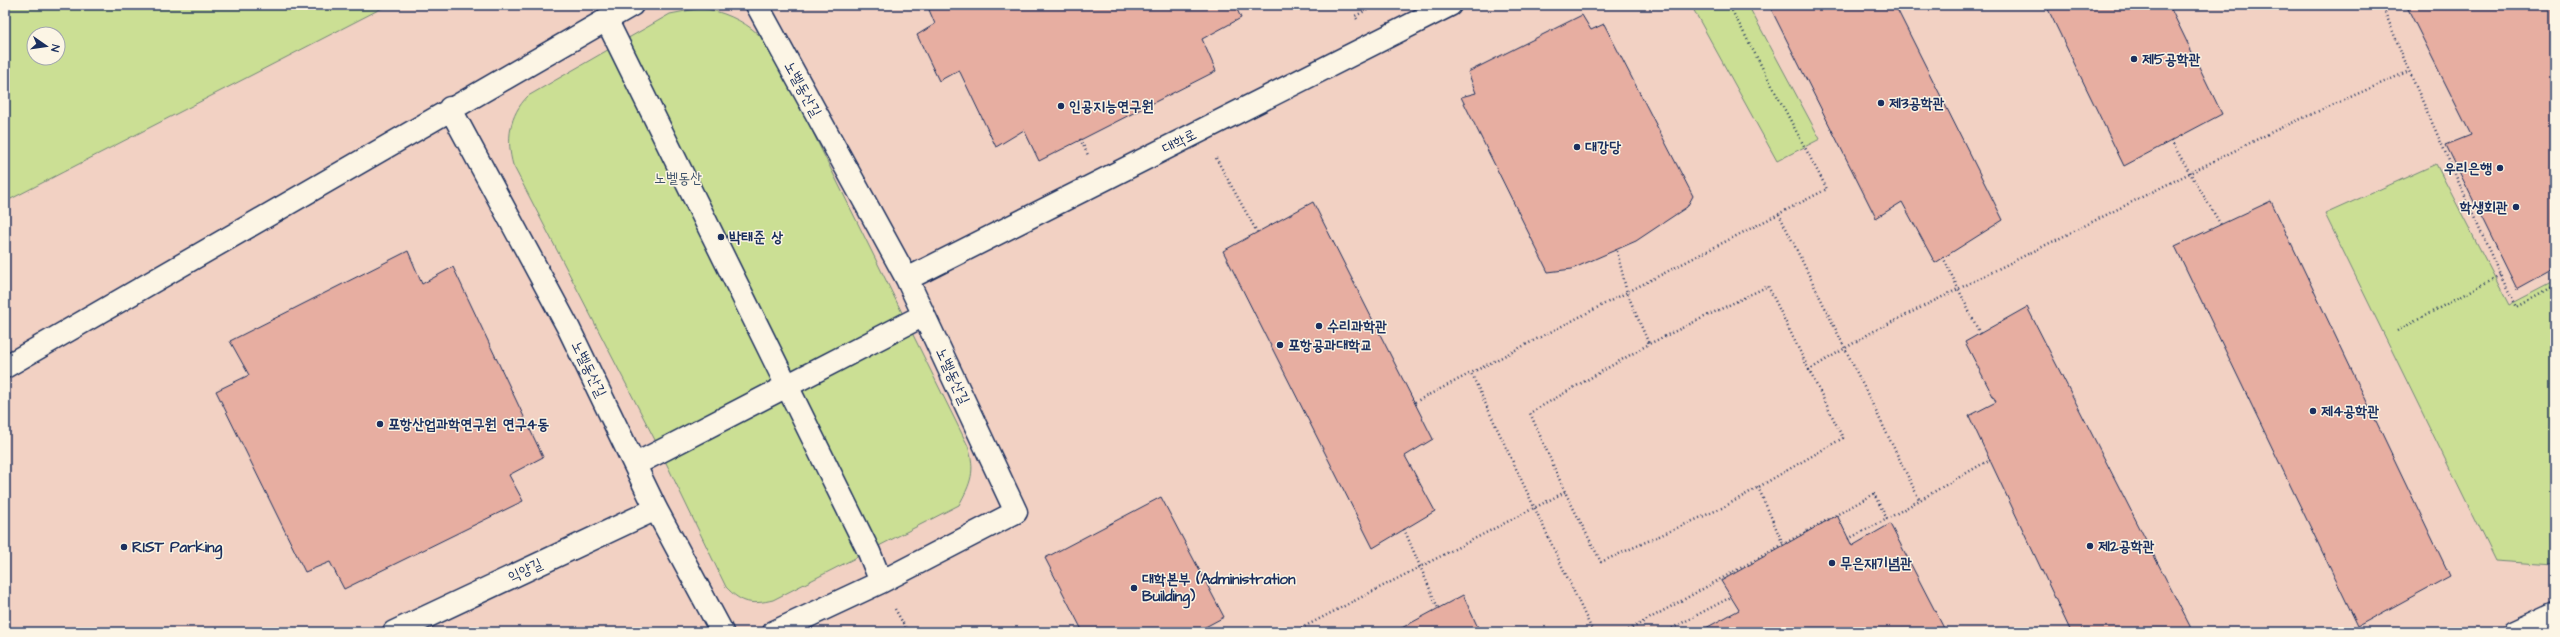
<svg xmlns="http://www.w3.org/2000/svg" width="2560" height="637" font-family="'Architects Daughter','Poor Story',sans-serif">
  <rect width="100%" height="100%" fill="#f6e0d1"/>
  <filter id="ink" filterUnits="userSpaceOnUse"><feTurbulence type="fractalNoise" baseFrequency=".025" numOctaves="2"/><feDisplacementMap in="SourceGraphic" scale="8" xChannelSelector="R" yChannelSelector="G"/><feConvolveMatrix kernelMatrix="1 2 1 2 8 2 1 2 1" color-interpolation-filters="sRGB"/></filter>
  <g filter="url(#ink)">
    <path fill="#f2d1c3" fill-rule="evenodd" d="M5,5h2550v627h-2550zM34,34h24v24h-24z"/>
    <path fill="#cbdf94" stroke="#738779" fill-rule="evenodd" d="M5,5h383l-383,197zM34,34h24v24h-24z
      M1691,5h57l72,134 -43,22z
      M701,8c20,3 42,12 57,26 8,7 14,19 20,28l190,384c8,25 3,37 -9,59l-186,95c-21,5 -31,4 -47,-13l-71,-147 -142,-275c-7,-25 -4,-50 15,-69l142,-82z
      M2436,164l73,141 46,-24v284l-60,-4 -170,-347z"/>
    <path fill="#e7aea1" stroke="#1b2f5e" d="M927,5h308l6,13 -39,21 14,32 -177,90 -15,-31 -28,17 -37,-77 -20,11 -22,-46 18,-11z
      M1769,5h126l108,215 -68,43 -33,-61 -26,16z
      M2046,5h123l53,109 -98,52z
      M2406,5h149v263l-38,21 -71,-144 25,-10z
      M1582,15l9,15 13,-6 89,172 -6,11 -51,34 -64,28 -24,3 -87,-175 15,-4 -8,-21z
      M2271,201l179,375 -92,50 -183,-380z
      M1313,202l120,237 -28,17 30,55 -62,37 -150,-297z
      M408,251l14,33 31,-17 90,190 -34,18 14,26 -179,88 -14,-27 -25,10 -89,-181 33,-16 -19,-34z
      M2027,307l166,325h-122l-102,-216 27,-14 -31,-60z
      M1161,497l63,120 -28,15h-113l-38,-74z
      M1837,515l15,31 38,-22 56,108h-241l-1,-3 35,-19 -18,-29z
      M1463,595l17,37h-84v-1z"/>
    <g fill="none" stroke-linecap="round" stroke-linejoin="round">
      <defs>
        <path id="minor" d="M757,5l150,274 109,233 -135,70 -107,50
          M606,19l263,533 12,30
          M450,108l119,221 87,180 66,123
          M907,279l543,-274
          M5,367l627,-362
          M636,464l288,-149
          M394,632l262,-123
          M2514,632l41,-19"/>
      </defs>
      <use href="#minor" stroke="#1b2f5e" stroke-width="25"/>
      <path stroke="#1b2f5e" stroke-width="2.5" stroke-dasharray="1 3" stroke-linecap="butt" d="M2382,5l27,66 91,204 17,32 38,-21
        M1357,19l-2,-3 22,-11
        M1080,139l8,16
        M2171,141l50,84
        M1216,158l41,74
        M1779,214l141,287
        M1617,251l10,42 22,51
        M1943,257l37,77
        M2397,331l103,-56
        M1809,370l-41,-84 -119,58 -119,69 35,79 36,70 123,-55 119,-69 -34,-68 63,-38 404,-202 133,-59
        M1415,402l56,-29
        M1758,487l25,57
        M1404,529l34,79
        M1848,539l39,-20
        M895,609l13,23
        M1294,632l271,-140
        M1593,632l-122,-259 356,-184 -98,-184
        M1625,632l249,-138 13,25 102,-59
        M1665,632l66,-35"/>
      <use href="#minor" stroke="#fcf5e5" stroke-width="22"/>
    </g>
  </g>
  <g fill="#1b2f5e" stroke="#fcf5e5" stroke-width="1.5">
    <circle cx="2134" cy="59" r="4"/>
    <circle cx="1881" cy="103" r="4"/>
    <circle cx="1061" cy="106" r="4"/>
    <circle cx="1577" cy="147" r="4"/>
    <circle cx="2500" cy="168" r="4"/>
    <circle cx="2516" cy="207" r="4"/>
    <circle cx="721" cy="237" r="4"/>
    <circle cx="1319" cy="326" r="4"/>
    <circle cx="1280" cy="345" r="4"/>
    <circle cx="2313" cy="411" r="4"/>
    <circle cx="380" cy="424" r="4"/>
    <circle cx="2090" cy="546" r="4"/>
    <circle cx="124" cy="547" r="4"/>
    <circle cx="1832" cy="563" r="4"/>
    <circle cx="1134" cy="588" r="4"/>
  </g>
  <g text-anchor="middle" stroke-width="3" stroke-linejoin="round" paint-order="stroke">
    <g font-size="15" font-weight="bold" fill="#1b2f5e" stroke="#fcf5e5" text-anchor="start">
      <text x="2142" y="64">제5공학관</text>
      <text x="1889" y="108">제3공학관</text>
      <text x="1069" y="111">인공지능연구원</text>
      <text x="1585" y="152">대강당</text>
      <text x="2492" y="173" text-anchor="end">우리은행</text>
      <text x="2508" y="212" text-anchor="end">학생회관</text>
      <text x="729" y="242">박태준 상</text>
      <text x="1327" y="331">수리과학관</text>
      <text x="1288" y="350">포항공과대학교</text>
      <text x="2321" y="416">제4공학관</text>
      <text x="388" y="429">포항산업과학연구원 연구4동</text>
      <text x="2098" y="551">제2공학관</text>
      <text x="132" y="552">RIST Parking</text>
      <text x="1840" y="568">무은재기념관</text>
      <text x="1142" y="584">대학본부 (Administration<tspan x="1142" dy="17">Building)</tspan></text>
    </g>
    <g font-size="15" fill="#1b2f5e" stroke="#fcf5e5">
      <text transform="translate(803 89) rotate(61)" y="5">노벨동산길</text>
      <text transform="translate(1179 141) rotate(-27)" y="5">대학로</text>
      <text transform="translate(589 369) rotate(64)" y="5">노벨동산길</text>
      <text transform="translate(953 376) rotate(65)" y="5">노벨동산길</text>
      <text transform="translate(525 570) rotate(-25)" y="5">익양길</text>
    </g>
    <g font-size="15" fill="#3e5269" stroke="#fcf5e5">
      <text x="678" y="183">노벨동산</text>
    </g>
  </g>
  <rect width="2560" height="637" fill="none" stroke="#fcf5e5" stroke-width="20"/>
  <rect x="10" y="10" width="2540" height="617" fill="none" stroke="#1b2f5e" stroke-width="1.5" filter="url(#ink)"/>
  <g transform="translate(46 46) rotate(103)"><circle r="19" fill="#fcf5e5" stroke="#a2a6af"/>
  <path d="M0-3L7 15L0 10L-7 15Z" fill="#1b2f5e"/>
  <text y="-6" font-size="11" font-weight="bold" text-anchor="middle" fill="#1b2f5e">N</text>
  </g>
</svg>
